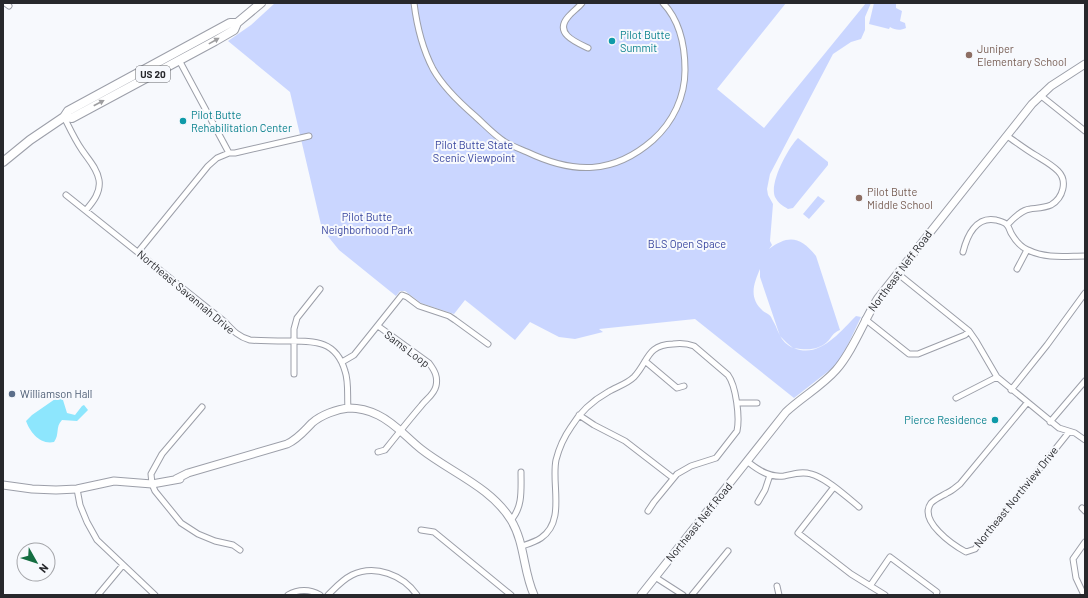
<svg xmlns="http://www.w3.org/2000/svg" width="1088" height="598" font-family="Barlow,sans-serif">
  <rect width="100%" height="100%" fill="#f7f9fd"/>
  <path fill="#cad6ff" fill-rule="evenodd" d="M275,3h511l-69,86 47,39 102,-125h5l-6,14v13l-4,9 -10,3 -18,12 -63,120 -3,15 1,6 5,9 -3,37 2,4 -3,4c19,-14 31,-13 47,7l24,74c-7,3 -7,5 -11,10 -10,11 -23,10 -35,8 25,11 46,-16 62,-32l5,1 -17,36 -9,13 -41,32 -99,-79 -96,10 4,3 -28,7 -16,-2 -29,-15 -15,18 -50,-40 -11,14 -33,-11 -16,-12h-5l-4,5 -57,-46 -17,-21 -32,-137 -62,-51 23,-16zM760,269v8l20,59 7,7 6,5c-15,-8 -13,-16 -21,-29 -2,-5 -5,-5 -9,-8 -15,-13 -9,-28 -3,-42z
    M874,3h22v5l6,3 -2,10 5,2 1,5c-6,3 -11,2 -16,-1l-1,2 -20,-5z
    M798,138l30,24v3l-35,43 -5,1c-5,-3 -10,-6 -13,-12 -6,-14 13,-49 23,-59z
    M818,196l7,5 -16,18 -6,-5z"/>
  <path fill="#8de6fd" d="M58,397l5,3 4,13 8,2 7,-9 2,-1 4,5 -11,11 -15,-1c-7,7 -2,14 -8,22 -14,3 -24,-10 -28,-21l6,-6z"/>
  <g fill="none" stroke-linecap="round" stroke-linejoin="round">
    <defs>
      <path id="street" d="M5,3l4,3
        M414,3c3,24 8,45 19,66 10,18 27,34 42,47 10,9 19,19 30,26 7,4 15,7 22,10 46,22 86,23 126,-12 20,-18 32,-43 32,-70 0,-23 -5,-49 -22,-67
        M582,3c-4,5 -10,9 -14,14 -14,16 7,25 20,31
        M179,60l50,93
        M1040,95l45,36
        M64,117c6,12 11,23 18,33 6,9 15,18 17,30 2,12 -6,22 -13,30
        M1007,136c9,6 18,13 28,19 8,5 16,9 23,16 10,10 5,27 -7,34 -7,3 -14,3 -21,4 -9,1 -17,10 -23,16
        M66,195l159,127c8,9 14,15 25,18 13,1 25,1 38,1 26,0 48,-1 57,30 4,11 2,26 3,37
        M138,252l70,-86 9,-8 12,-5h6l74,-17
        M963,252c4,-16 13,-36 33,-32 3,1 9,2 11,5 2,2 3,6 4,8 4,7 9,14 17,17 18,9 38,6 57,6
        M1017,269l10,-19
        M897,273l72,58 7,10 21,36 62,51 16,5 10,7
        M865,319l44,35h9l47,-19 4,-4
        M378,326l51,37c6,8 9,14 7,23 -2,9 -10,13 -15,20 -12,14 -24,29 -36,44l-7,2
        M645,361l32,27 7,-2
        M342,362l12,-7 48,-60 5,2 12,9 30,10 6,4 33,24
        M294,374v-45l3,-11 23,-29
        M1011,390l36,-45 38,-52
        M956,398l41,-21
        M737,403h20
        M1027,403l-67,81c-4,3 -8,7 -13,9 -5,3 -12,6 -16,10 -13,18 22,42 35,49l9,-3 94,-117
        M202,407l-40,47 -11,20 1,10 3,7 26,32 17,11 17,7 18,4 7,5
        M579,415l15,10 31,16 48,37
        M1050,422l35,-41
        M748,462c10,8 22,16 36,14 9,-2 18,-5 27,-2 14,3 36,23 48,33
        M834,487l-36,46 53,41 34,21
        M77,489l3,16 7,17 10,18 58,55
        M758,502l7,-12 5,-15
        M1082,508l3,3
        M511,520c12,-13 10,-31 10,-48
        M421,530l13,2 77,63
        M522,546c6,-2 13,-4 19,-8 25,-17 10,-54 15,-78 3,-12 8,-23 15,-33 9,-15 21,-26 37,-35 8,-5 19,-8 26,-15 15,-16 12,-32 39,-33 8,-1 13,-1 21,2l34,29c8,11 12,42 9,56l-21,27 -25,8 -14,8 -23,28 -6,9
        M655,577l28,18
        M777,586l2,9
        M870,586l20,-29 47,35 -1,3
        M98,595l25,-30
        M288,595c10,-6 22,-6 32,0
        M328,595c7,-7 14,-15 24,-20 23,-11 51,0 65,20
        M692,595l36,-44
        M1084,595l-8,-17 -3,-19 12,-17"/>
      <path id="secondary" d="M176,479l12,-6 99,-29c11,-5 17,-13 25,-21 9,-8 25,-14 37,-15 9,0 21,3 29,7 17,8 29,23 43,34 29,23 70,38 90,71 14,23 12,51 23,75
        M3,485l29,4 24,1 21,-1 37,-8 38,3 28,-5
        M641,595l145,-183c16,-15 36,-26 50,-42 17,-19 28,-50 42,-72l154,-194 19,-18 34,-22"/>
      <path id="primary" d="M64,117l8,1 143,-77 19,-11 3,-7 24,-20
        M3,162l27,-22 34,-23 4,-6 162,-88h7"/>
    </defs>
    <use href="#street" stroke="#9c9fa9" stroke-width="7"/>
    <use href="#secondary" stroke="#9c9fa9" stroke-width="9"/>
    <use href="#primary" stroke="#9c9fa9" stroke-width="10"/>
    <use href="#street" stroke="#fff" stroke-width="5"/>
    <use href="#secondary" stroke="#fff" stroke-width="7"/>
    <use href="#primary" stroke="#fff" stroke-width="8"/>
  </g>
  <defs><path id="oneway-solid" d="M-6-.8H1V-3.2L6.5 0L1 3.2V.8H-6Z"/></defs>
  <g fill="#9e9ea0">
    <use href="#oneway-solid" transform="translate(214 41) rotate(-29)"/>
    <use href="#oneway-solid" transform="translate(99 103) rotate(-28)"/>
  </g>
  <g fill="#0f9aa8" stroke="#f7f9fd" stroke-width="1.5">
    <circle cx="612" cy="41" r="4"/>
    <circle cx="183" cy="121" r="4"/>
    <circle cx="995" cy="420" r="4"/>
  </g>
  <g fill="#8d6e63" stroke="#f7f9fd" stroke-width="1.5">
    <circle cx="969" cy="55" r="4"/>
    <circle cx="859" cy="198" r="4"/>
  </g>
  <circle fill="#5c6f8a" stroke="#f7f9fd" stroke-width="1.5" cx="12" cy="394" r="4"/>
  <g text-anchor="middle" stroke-width="4" stroke-linejoin="round" paint-order="stroke">
    <rect fill="#f7f9fd" stroke="#65676b" stroke-width="1" x="136" y="66" width="34" height="16" rx="3"/>
    <g font-size="10" font-weight="bold" fill="#27282c">
      <text x="153" y="78">US 20</text>
    </g>
    <g font-size="11" fill="#0d838f" stroke="#f7f9fd" text-anchor="start">
      <text x="620" y="39">Pilot Butte<tspan x="620" dy="13">Summit</tspan></text>
      <text x="191" y="119">Pilot Butte<tspan x="191" dy="13">Rehabilitation Center</tspan></text>
      <text x="987" y="424" text-anchor="end">Pierce Residence</text>
    </g>
    <g font-size="11" fill="#785e54" stroke="#f7f9fd" text-anchor="start">
      <text x="977" y="53">Juniper<tspan x="977" dy="13">Elementary School</tspan></text>
      <text x="867" y="196">Pilot Butte<tspan x="867" dy="13">Middle School</tspan></text>
    </g>
    <g font-size="11" fill="#39469f" stroke="#f7f9fd">
      <text x="474" y="149">Pilot Butte State<tspan x="474" dy="13">Scenic Viewpoint</tspan></text>
      <text x="367" y="221">Pilot Butte<tspan x="367" dy="13">Neighborhood Park</tspan></text>
      <text x="687" y="248">BLS Open Space</text>
    </g>
    <g font-size="11" fill="#27282c" stroke="#f7f9fd">
      <text transform="translate(900 271) rotate(-53)" y="4">Northeast Neff Road</text>
      <text transform="translate(186 292) rotate(40)" y="4">Northeast Savannah Drive</text>
      <text transform="translate(407 349) rotate(37)" y="4">Sams Loop</text>
      <text transform="translate(1016 497) rotate(-51)" y="4">Northeast Northview Drive</text>
      <text transform="translate(699 522) rotate(-51)" y="4">Northeast Neff Road</text>
    </g>
    <g font-size="11" fill="#4e5e75" stroke="#f7f9fd" text-anchor="start">
      <text x="20" y="398">Williamson Hall</text>
    </g>
  </g>
  <rect width="1088" height="598" fill="none" stroke="#27282c" stroke-width="8"/>
  <g transform="translate(36 562) rotate(129)"><circle r="19" fill="#f7f9fd" stroke="#a4a5a9"/>
  <path d="M0-3L7 15L0 10L-7 15Z" fill="#156e41"/>
  <text y="-6" font-size="11" font-weight="bold" text-anchor="middle" fill="#27282c">N</text>
  </g>
</svg>
